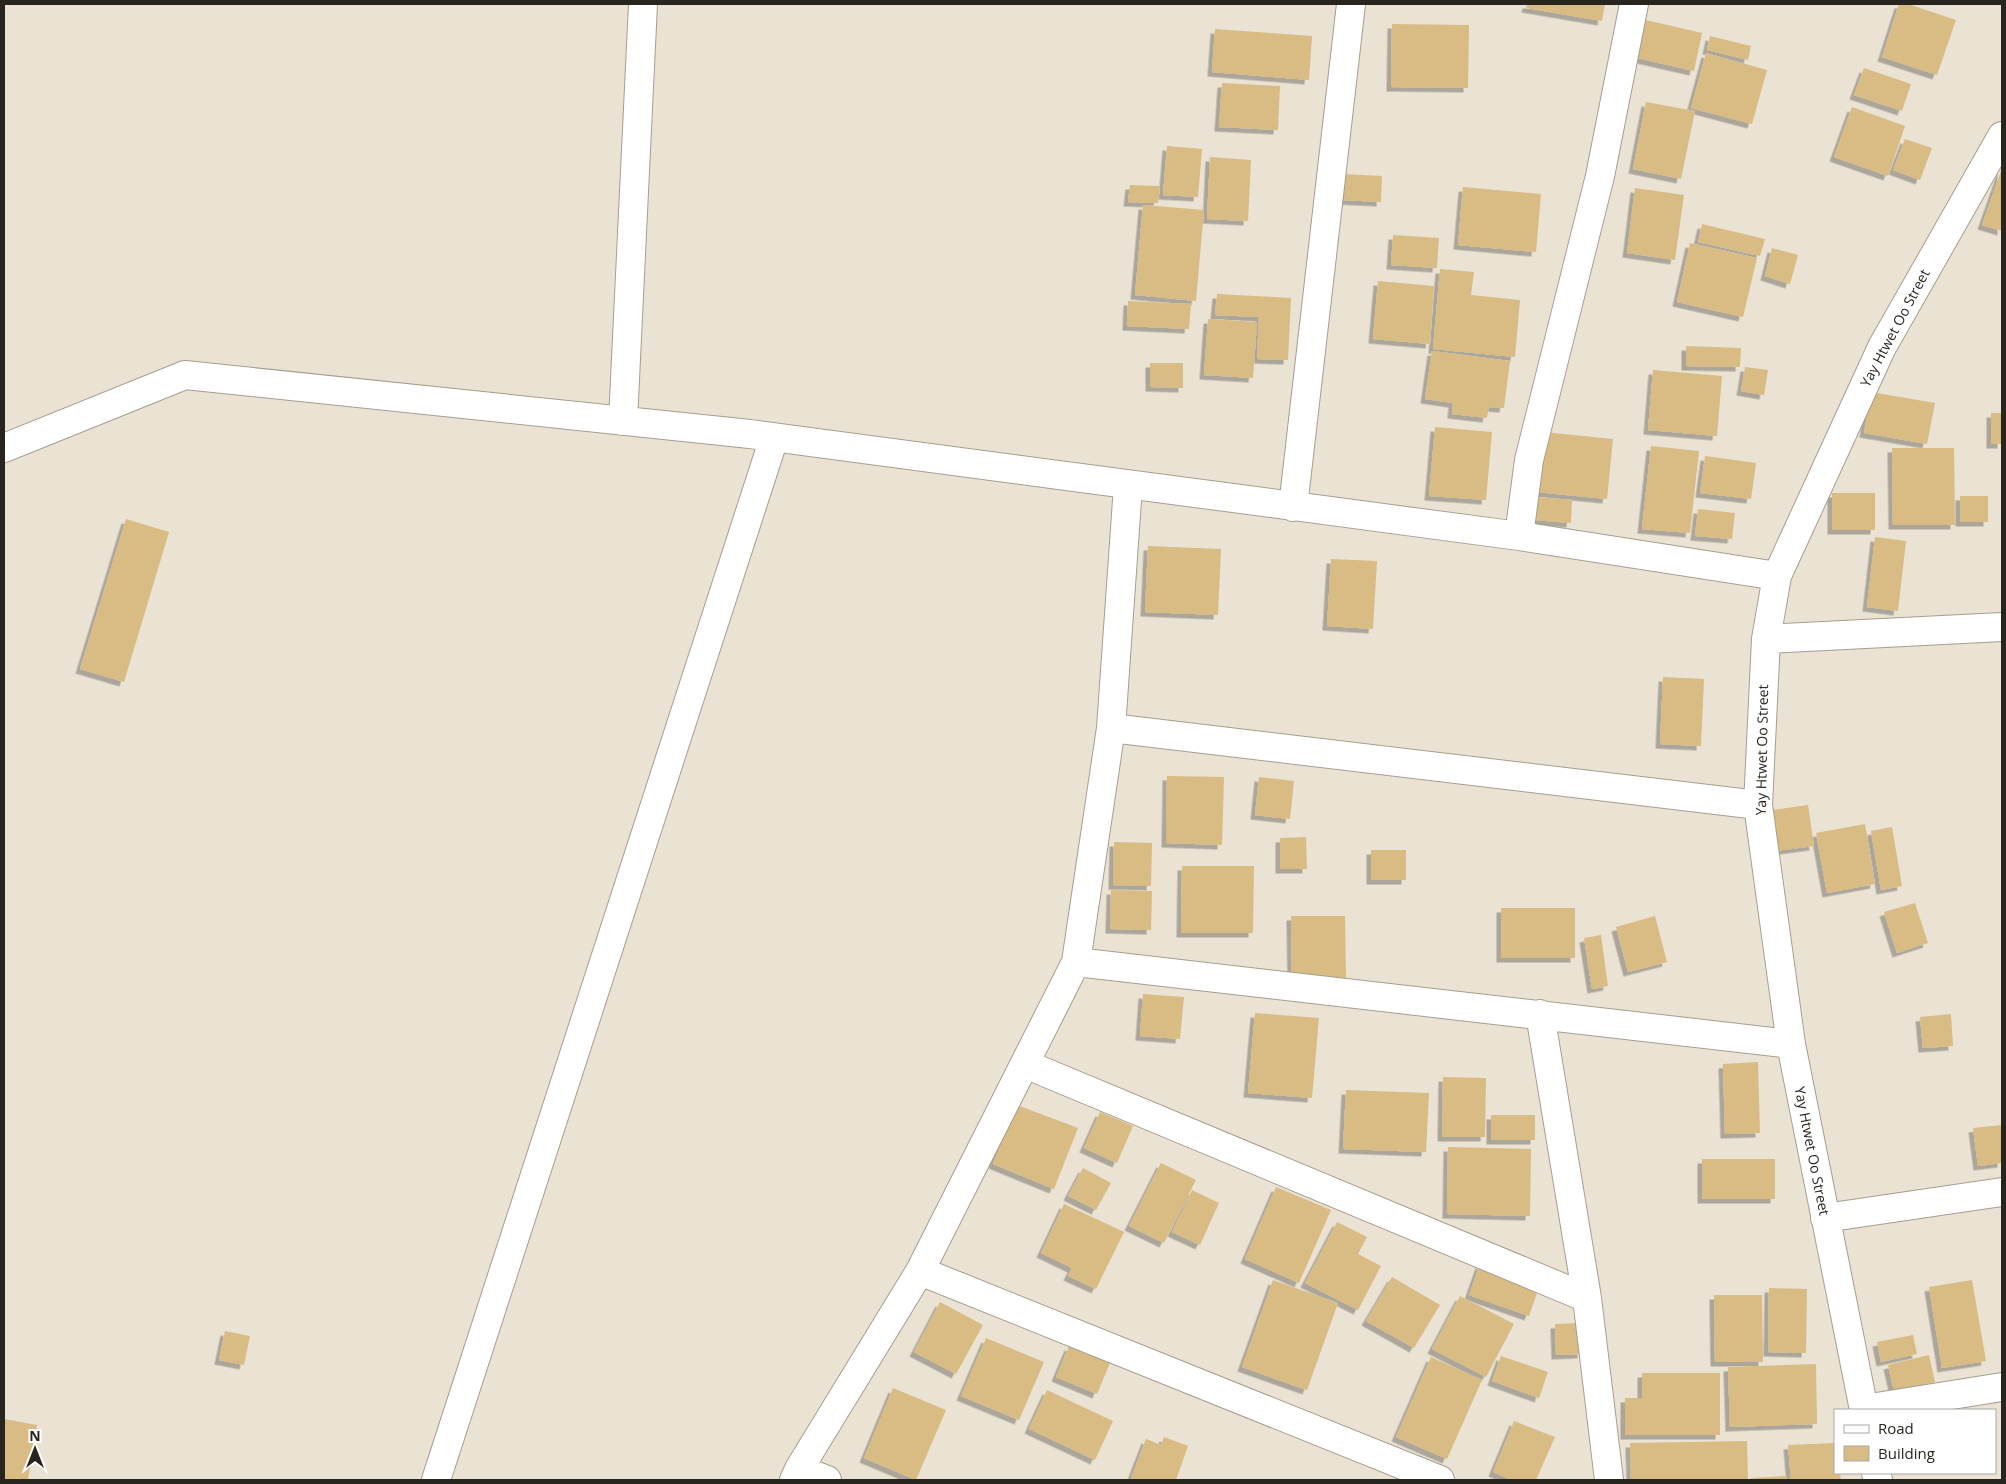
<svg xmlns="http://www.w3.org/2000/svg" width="2006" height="1484" font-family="'Open Sans',sans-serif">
  <defs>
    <filter id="shadow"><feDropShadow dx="-4.5" dy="4.5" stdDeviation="0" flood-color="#0004"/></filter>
  </defs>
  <rect width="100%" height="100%" fill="#eae2d2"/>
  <path fill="#d9bb84" filter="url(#shadow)" d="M1527,4h78l-3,17 -76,-13z
    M1899,4h9l48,16 -19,55 -55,-18z
    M1637,18l65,15 -8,38 -66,-15z
    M1392,24l77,1 -1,63 -77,-1z
    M1215,29l97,7 -3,44 -97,-8z
    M1710,36l41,10 -3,14 -41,-10z
    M1706,53l61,17 -15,54 -61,-16z
    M1864,68l47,16 -9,27 -48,-16z
    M1222,83l58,3 -2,44 -59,-3z
    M1646,102l49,9 -14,68 -48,-10z
    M1852,107l53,19 -17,50 -54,-19z
    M1905,139l27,9 -12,32 -27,-10z
    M1167,146l35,3 -4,48 -35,-2z
    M1210,157l41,3 -3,61 -41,-2z
    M2002,168v63l-20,-6z
    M1342,174l40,2 -1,26 -40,-2z
    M1130,185l30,1 -2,17 -30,-1z
    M1463,187l78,7 -5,58 -78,-7z
    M1635,188l49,7 -9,65 -48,-7z
    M1143,205l61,5 -8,91 -61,-6z
    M1702,224l63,15 -5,17 -62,-14z
    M1393,235l46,3 -2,30 -46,-3z
    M1690,243l67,15 -14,59 -66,-15z
    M1772,248l26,7 -8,29 -25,-8z
    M1440,269l34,3 -3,23 49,5 -5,57 -82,-8z
    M1378,281l56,5 -4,58 -57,-5z
    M1217,294l74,4 -3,62 -31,-1 2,-42 -44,-2z
    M1128,301l63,3 -2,25 -62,-3z
    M1208,319l49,3 -4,56 -49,-3z
    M1686,346l55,2 -1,19 -54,-1z
    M1432,351l78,10 -6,47 -15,-1 -2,11 -35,-4 1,-11 -28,-4z
    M1150,363h33v25l-33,-1z
    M1745,367l23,3 -4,25 -23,-4z
    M1653,370l69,6 -5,60 -69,-6z
    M1871,392l64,11 -8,41 -63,-11z
    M1991,413h11v31h-11z
    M1435,427l57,5 -6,68 -57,-4z
    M1543,432l70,7 -6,60 -71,-7z
    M1651,446l48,5 -9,82 -48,-4z
    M1892,448h62l1,77h-62z
    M1705,456l51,7 -5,36 -51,-6z
    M1832,493h43v37h-43z
    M1960,496h28v26h-28z
    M1535,497l37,3 -1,23 -37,-3z
    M1698,509l37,4 -3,26 -37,-3z
    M126,519l43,13 -45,150 -44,-13z
    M1875,537l31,4 -8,70 -31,-4z
    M1148,546l73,3 -3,66 -73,-3z
    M1331,559l46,2 -4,68 -46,-3z
    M1663,677l41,2 -3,67 -41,-2z
    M1167,776l57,1 -2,68 -56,-2z
    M1259,777l35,4 -4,38 -35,-4z
    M1808,805l6,41 -37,5 -5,-41z
    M1865,824l10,60 -48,9 -11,-60z
    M1892,827l10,59 -21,4 -10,-59z
    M1306,837l1,32h-27v-31z
    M1114,842l38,1 -1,43 -38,-1z
    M1371,850h35v30h-35z
    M1182,866h72l-1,67h-72z
    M1111,890l41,1 -1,39 -41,-1z
    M1915,903l13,40 -31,10 -13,-41z
    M1501,908h74v50h-74z
    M1291,916h54l1,63 -54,1z
    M1655,916l12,46 -39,10 -12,-45z
    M1601,935l7,51 -16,3 -8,-51z
    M1143,994l41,3 -4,42 -40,-3z
    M1255,1013l64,5 -7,80 -64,-5z
    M1951,1014l2,32 -30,2 -3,-31z
    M1758,1062l2,71 -35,1 -2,-70z
    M1443,1077l43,1 -1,59h-43z
    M1346,1090l83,3 -3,59 -83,-3z
    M1017,1105l61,23 -24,61 -61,-25z
    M1100,1112l33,14 -16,37 -33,-15z
    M1491,1115h44v25h-44z
    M2002,1125v38l-24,3 -5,-38z
    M1448,1147l83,2 -1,67 -83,-2z
    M1702,1159h73v40h-73z
    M1161,1163l35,17 -32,63 -35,-17z
    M1083,1168l28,15 -15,27 -28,-14z
    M1276,1187l55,23 -32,73 -54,-24z
    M1192,1190l27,13 -19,42 -28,-13z
    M1064,1204l60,28 -28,57 -28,-13 4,-8 -31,-15z
    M1337,1222l30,15 -9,17 23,12 -23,44 -53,-27z
    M1480,1264l60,20 -11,32 -60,-21z
    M1392,1277l48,28 -26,43 -48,-27z
    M1273,1280l65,23 -31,87 -65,-23z
    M1972,1280l14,81 -44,7 -13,-81z
    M1769,1288l38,1 -1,64 -38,-1z
    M1714,1295h48l1,67h-48z
    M1460,1296l54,28 -28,53 -54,-28z
    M940,1302l43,23 -27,49 -42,-22z
    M1581,1323l1,31 -26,1 -1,-31z
    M225,1331l25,5 -6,29 -25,-5z
    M1913,1335l4,19 -36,8 -4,-20z
    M986,1338l58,24 -25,58 -58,-24z
    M1069,1346l41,17 -13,31 -41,-17z
    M1929,1355l6,27 -41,9 -6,-26z
    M1501,1356l47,16 -9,26 -47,-17z
    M1431,1357l51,23 -35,79 -51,-22z
    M1816,1364l1,60 -87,3 -2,-60z
    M1642,1373h78v62h-95v-37h17z
    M893,1388l53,22 -30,70 -52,-22z
    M1047,1390l66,31 -18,39 -66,-31z
    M4,1419l33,6 -9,55h-24z
    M1514,1421l41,16 -19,43h-24l-19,-8z
    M1164,1437l24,9 -12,34h-38l-7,-2 15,-39 15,6z
    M1747,1441l1,39h-117l-1,-37z
    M1835,1443v30h5l1,7h-50l-3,-35z
    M1787,1476v4h-36v-2z"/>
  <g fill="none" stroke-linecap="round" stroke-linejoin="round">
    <defs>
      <path id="minor" d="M623,421l20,-417
        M4,448l181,-73 565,59 769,102 258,40
        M1293,507l58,-503
        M1519,536l10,-76 71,-284 34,-172
        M1766,639l236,-12
        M1111,728l647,77
        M1076,962l715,82
        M1540,1014l47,284 22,182
        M1025,1064l562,234
        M1825,1218l177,-26
        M920,1271l520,209
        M1864,1409l138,-22
        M1864,1410l-73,-366 -33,-239 8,-166 11,-63 105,-229 120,-211
        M799,1469l28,11
        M1876,1473l2,7
        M436,1480l338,-1042
        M794,1480l5,-11 121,-198 156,-309 35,-234 17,-242"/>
    </defs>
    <use href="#minor" stroke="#a69e8f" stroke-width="30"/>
    <use href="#minor" stroke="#fff" stroke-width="28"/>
  </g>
  <g text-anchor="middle" stroke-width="4.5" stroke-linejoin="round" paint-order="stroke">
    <g font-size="14" fill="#28251f" stroke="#fff">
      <text transform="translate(1895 328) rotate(-62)" y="5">Yay Htwet Oo Street</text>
      <text transform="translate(1762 750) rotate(-89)" y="5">Yay Htwet Oo Street</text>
      <text transform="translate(1812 1151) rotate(79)" y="5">Yay Htwet Oo Street</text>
    </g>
  </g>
  <rect width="2006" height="1484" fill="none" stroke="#28251f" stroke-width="10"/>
  <rect x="1834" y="1409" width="162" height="65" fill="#ffffff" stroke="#a9a8a5"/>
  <rect x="1844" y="1425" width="25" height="8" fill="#ffffff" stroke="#a9a8a5"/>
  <text x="1878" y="1434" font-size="15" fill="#28251f">Road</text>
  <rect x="1844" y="1446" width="25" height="15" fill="#d9bb84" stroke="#a9a8a5"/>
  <text x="1878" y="1459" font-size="15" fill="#28251f">Building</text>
  <g transform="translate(35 1449)" stroke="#ffffff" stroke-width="4" paint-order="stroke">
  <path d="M0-4L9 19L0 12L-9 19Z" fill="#28251f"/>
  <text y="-8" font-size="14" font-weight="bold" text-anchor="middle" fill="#28251f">N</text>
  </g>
</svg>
